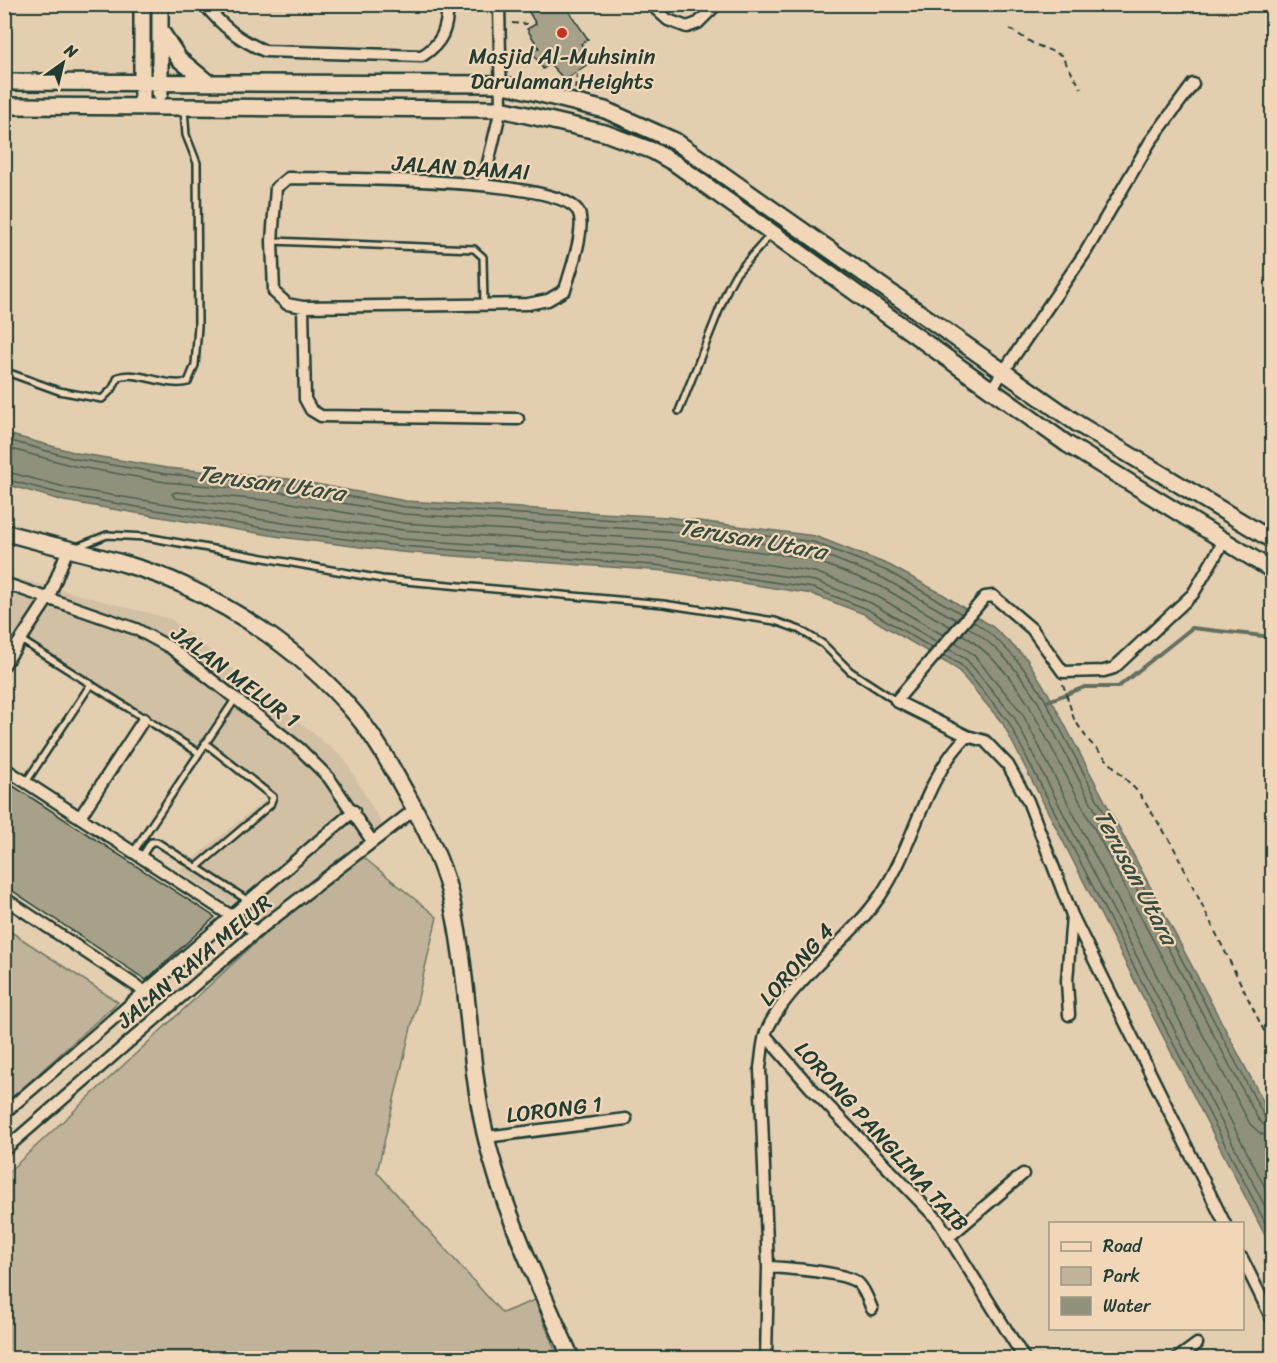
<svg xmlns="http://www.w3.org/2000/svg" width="1277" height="1363" font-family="Sriracha,sans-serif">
  <rect width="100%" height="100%" fill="#e4ceb0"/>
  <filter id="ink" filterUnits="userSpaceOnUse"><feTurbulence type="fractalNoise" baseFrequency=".0167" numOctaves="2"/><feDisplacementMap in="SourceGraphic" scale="12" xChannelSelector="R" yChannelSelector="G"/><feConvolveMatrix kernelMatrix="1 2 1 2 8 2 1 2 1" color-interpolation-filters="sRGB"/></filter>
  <g filter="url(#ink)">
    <path fill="#d2c0a5" d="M5,575l166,44 173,139 45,78 -121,95 -89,-61 90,-73 -61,-48 -8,12 -174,-114 -10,14 -11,-4z"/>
    <path fill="#c0b399" stroke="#707866" stroke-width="1.5" d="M363,857l74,60 -60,255 125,141 33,-13 23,58h-553v-183l263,-244z
      M5,928l113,74 -113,102h-1z"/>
    <path fill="#90917b" stroke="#636f5f" stroke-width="1.5" d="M4,433l73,20 90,15 122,11 117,22 261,16 148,19 74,29 55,30 49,32 34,32 21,34 224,425v131l-269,-525 -46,-55 -93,-55 -52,-20 -147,-23 -265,-19 -119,-15 -217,-36 -59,-17z"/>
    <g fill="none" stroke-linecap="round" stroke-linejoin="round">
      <path stroke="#4c5f50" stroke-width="1.5" d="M4,439l72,20 90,15 122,11 117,22 262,16 146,19 74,29 75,43
        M4,447l70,19 91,16 122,11 117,21 262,17 146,19 71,28 74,42
        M4,471l64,17 215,35 119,16 264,19 149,23 56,22 66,39
        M4,479l62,16 216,36 119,15 264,20 148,22 54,21 65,39
        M973,621c30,20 51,45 70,75l221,420 8,3
        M968,627c30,20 50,43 69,73l221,419 7,7 7,1
        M962,634c29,19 49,42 67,71l221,419 11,10 11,2
        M943,635l-68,-40 -60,-23 -148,-23 -264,-19 -228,-32 -3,-4 4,-2 110,10 117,21 262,17 144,18 71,28 71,41
        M955,642l18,12 49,59 250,488
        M949,649l18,11 47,57 258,503
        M944,655l17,10 47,56 264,515"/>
      <path stroke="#636f5f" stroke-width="4" d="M1048,701l37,-14h33l74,-59 80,9"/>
    </g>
    <path fill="#a7a18a" stroke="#1f3d34" stroke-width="1.5" d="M524,4h40l24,35 -7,5 7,10 -3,2 4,7 -24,17 -15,-16 -7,5 -11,-17 7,-4 -12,-19 9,-5z
      M4,780l211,137 -69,63 -142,-95z"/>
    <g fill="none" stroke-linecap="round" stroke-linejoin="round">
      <defs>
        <path id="lane" d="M272,241l202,8 9,8 1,47
          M4,371l55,20 43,8 11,-11 5,-11c23,-7 47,11 70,5l7,-17 3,-39 -1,-163 -11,-28 -2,-26
          M679,411l49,-123 7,-13 36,-41
          M77,547l30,-12 39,2 236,42 281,25 112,17 25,9 23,14 27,27 46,30
          M21,640l178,113
          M26,782l65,-98
          M134,851l102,-153
          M142,856l9,-14h6l90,58
          M197,867l73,-62 3,-8 -68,-54"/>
        <path id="street" d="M204,4c18,22 35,36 61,47l157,5c21,-13 25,-27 26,-52
          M650,4l18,16 19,7 11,-4 19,-19
          M288,178c46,1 269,-1 290,33 9,16 -8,61 -13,79l-17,10 -20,4 -225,3 -16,-3 -13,-12 -2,-51 4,-53z
          M483,184l18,-75 -2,-105
          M303,307l2,92 6,11 10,6 197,3
          M990,391l95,-138 65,-111 43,-58
          M1225,539l-32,55 -79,74 -10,3 -41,1 -31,-43 -39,-33 -8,1 -89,104 71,35 18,5 23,24 20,36 44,114 153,309
          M4,583l132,46 35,19 129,101 29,29 43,63
          M4,665l45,-68 18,-46
          M4,768l252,164
          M80,817l64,-98
          M4,898l143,95
          M1069,1015l-2,-34 5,-66
          M765,1035l45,52 128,133 86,138
          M4,1113c118,-100 232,-203 350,-302
          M486,1137l140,-18
          M4,1150l252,-218 159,-123
          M950,1236l73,-62
          M1242,1258l30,61
          M768,1267c17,1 80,5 91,17 6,6 10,18 13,25
          M766,1358l2,-91 -8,-199c2,-12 2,-25 6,-36 21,-48 84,-92 114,-136 35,-51 42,-115 87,-160
          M1178,1358l19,-14"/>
        <path id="secondary" d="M142,4v101
          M162,33l17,26 28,23
          M4,82l497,2 104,26 70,31 403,283 194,116
          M160,93v-89
          M4,106l497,3 104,24 48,18 23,13 391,280 205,126
          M4,532c56,17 128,29 179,53 65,31 128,75 174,131 20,24 35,52 50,79 17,30 33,61 42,95 20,79 18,163 36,243 18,78 54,152 86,225"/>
      </defs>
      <use href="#lane" stroke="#1f3d34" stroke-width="10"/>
      <use href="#street" stroke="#1f3d34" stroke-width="15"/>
      <use href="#secondary" stroke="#1f3d34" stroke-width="20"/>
      <path stroke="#1f3d34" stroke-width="2" stroke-dasharray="6 4.5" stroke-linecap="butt" d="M512,23l15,1
        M1010,29l24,15 27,11 20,33
        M575,89l2,-15
        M1063,684l11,35 14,21 51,53 33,51 100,203"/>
      <use href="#lane" stroke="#f1d7b8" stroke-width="5"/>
      <use href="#street" stroke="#f1d7b8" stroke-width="10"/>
      <use href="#secondary" stroke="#f1d7b8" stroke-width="15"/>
    </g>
  </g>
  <circle fill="#c8321e" stroke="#f1d7b8" stroke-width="2" cx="562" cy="33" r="6"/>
  <g text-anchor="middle" stroke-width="4.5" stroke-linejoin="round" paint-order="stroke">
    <g font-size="22" fill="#1f3d34" stroke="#f1d7b8">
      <text x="562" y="64">Masjid Al-Muhsinin<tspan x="562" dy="25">Darulaman Heights</tspan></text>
    </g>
    <g font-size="22" fill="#1f3d34" stroke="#f1d7b8">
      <text transform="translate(461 167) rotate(4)" y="8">JALAN DAMAI</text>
      <text transform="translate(236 676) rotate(37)" y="8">JALAN MELUR 1</text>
      <text transform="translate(194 961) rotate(-40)" y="8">JALAN RAYA MELUR</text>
      <text transform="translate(796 964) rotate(-49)" y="8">LORONG 4</text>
      <text transform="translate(554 1109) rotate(-7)" y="8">LORONG 1</text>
      <text transform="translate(882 1136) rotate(48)" y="8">LORONG PANGLIMA TAIB</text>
    </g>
    <g font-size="24" font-style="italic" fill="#364e42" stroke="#f1d7b8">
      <text transform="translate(271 483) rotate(8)" y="8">Terusan Utara</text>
      <text transform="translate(753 539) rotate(10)" y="8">Terusan Utara</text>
      <text transform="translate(1136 877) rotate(62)" y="8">Terusan Utara</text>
    </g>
  </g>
  <rect width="1277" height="1363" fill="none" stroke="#f1d7b8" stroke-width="24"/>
  <rect x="12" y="12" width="1253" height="1339" fill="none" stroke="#1f3d34" stroke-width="2" filter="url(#ink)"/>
  <rect x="1049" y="1222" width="195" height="108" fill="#f1d7b8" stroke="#9d9983" stroke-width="1.5"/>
  <rect x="1061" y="1242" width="30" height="9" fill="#f1d7b8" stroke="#9d9983" stroke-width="1.5"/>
  <text x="1103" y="1252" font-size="18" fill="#1f3d34">Road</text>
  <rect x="1061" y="1267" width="30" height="18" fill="#c0b399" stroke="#9d9983" stroke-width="1.5"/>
  <text x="1103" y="1282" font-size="18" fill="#1f3d34">Park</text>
  <rect x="1061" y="1297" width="30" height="18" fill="#90917b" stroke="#9d9983" stroke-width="1.5"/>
  <text x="1103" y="1312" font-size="18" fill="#1f3d34">Water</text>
  <g transform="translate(63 63) rotate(34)" stroke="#f1d7b8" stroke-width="4.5" paint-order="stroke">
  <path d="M0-4.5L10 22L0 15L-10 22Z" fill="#1f3d34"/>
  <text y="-9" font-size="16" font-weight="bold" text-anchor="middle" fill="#1f3d34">N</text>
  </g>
</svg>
